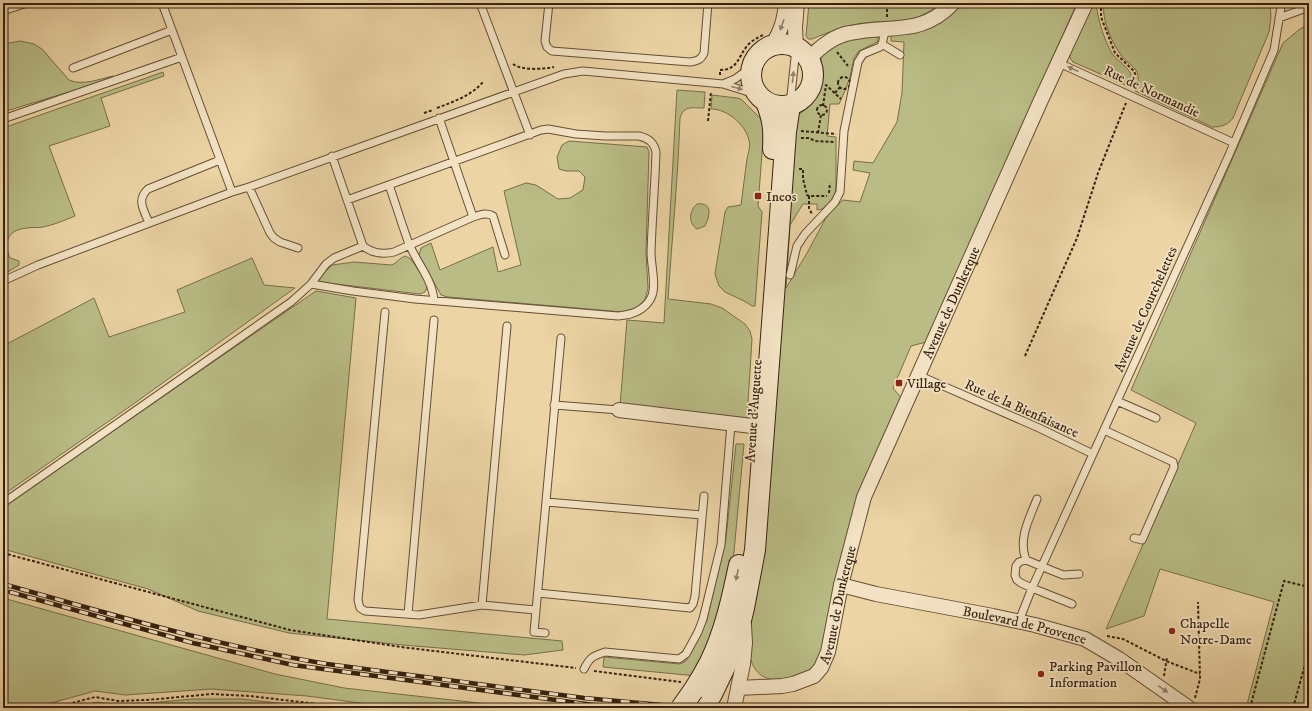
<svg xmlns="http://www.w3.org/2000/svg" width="1312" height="711" font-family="'IM FELL DW Pica',serif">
  <rect width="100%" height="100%" fill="#ecd4a5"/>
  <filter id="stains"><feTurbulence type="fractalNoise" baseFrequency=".005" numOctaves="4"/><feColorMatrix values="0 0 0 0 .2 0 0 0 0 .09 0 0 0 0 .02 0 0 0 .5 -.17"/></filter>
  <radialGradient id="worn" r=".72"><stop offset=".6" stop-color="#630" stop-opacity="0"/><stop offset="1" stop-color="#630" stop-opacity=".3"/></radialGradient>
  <path fill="#b9bc85" stroke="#786e4a" d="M809,3h132c-29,24 -43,16 -76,20 -19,2 -36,9 -53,16h-4l-2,-3z
    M960,3h117l-151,339 -15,4 -18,42 9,11 -35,78 -27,84 -19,93c-7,19 -11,19 -30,24 -28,7 -41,-6 -43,-34l49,-528c14,-11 27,-23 26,-43 0,-5 -3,-10 -2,-15 1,-3 4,-5 6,-7 16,-12 30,-14 50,-15l1,4 -1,2 -18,9 -5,7 -4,19 -5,14 -6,13h-9l-3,32 9,1v47l-1,10 -6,9 -7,6 -5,1v-6h-14l-13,21 -4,63 21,-35 21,-39 15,-14 17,2 10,-29 -17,-3 1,-9 19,2 24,-41 5,-29 2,-51 -13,-1v-7c6,0 12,0 19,0 20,-2 35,-19 50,-31z
    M1093,3h4c-2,11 10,45 17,53 6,6 13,11 17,18v5l-3,7 -55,-24 -3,-4v-4z
    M1104,3h166l1,14 -2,15 -36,86c-5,7 -12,9 -21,9l-77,-36c2,-6 5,-13 2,-19 -3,-6 -9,-9 -13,-13 -11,-13 -23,-40 -20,-56z
    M1309,24v684h-63l28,-106 -114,-33 -16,47 -38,13 90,-206 -65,-33 152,-347 17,-14z
    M20,41l14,3 8,5 27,31c14,6 30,-1 44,-4l-21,9 -89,27v-68z
    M163,72l1,4 -63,22 9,28 -61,20 26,70c-10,4 -21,9 -32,11 -5,1 -11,0 -16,1 -19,2 -24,13 -17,30l9,3v4l-16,10v-147z
    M677,90l28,2 -1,16c-11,0 -20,-3 -24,10 -2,60 -8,121 -12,181l43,5 11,4 23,16 5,7 2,8 -5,79 -127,-12 7,-86 37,3z
    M712,95l25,3 4,1 20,20 3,8 -6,79 4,6 -7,94h-3l-6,-4 -21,-10 -6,-6 -4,-12 10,-62 3,-5 13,-2c2,-16 4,-31 6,-46 1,-6 4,-13 2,-19 -4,-16 -22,-31 -38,-31z
    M569,141l78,6 2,5 -3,100 2,36 -3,12 -9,8 -13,4 -175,-15 -7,-2 -22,-40 2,-7 10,-5 9,27 53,-23 5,25 23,-7 -17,-74 22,-8 10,2 22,14 12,-1 13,-8 2,-13 -6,-6h-13l-7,-2 -2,-12 5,-12z
    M697,204c16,-2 13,12 8,22l-8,3c-9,-6 -8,-18 0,-25z
    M405,256l6,3 15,23 1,6 -2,4 -5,2 -101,-12 -1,-3 14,-14 22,-3 38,3c6,-3 6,-6 13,-9z
    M252,258l12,27 31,3 -163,117 -129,90v-149l91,-48 15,39 76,-25 -8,-22z
    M316,291l40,7 -29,321 235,22 1,9 -39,5 -121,-10 -114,-12 -91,-22 -50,-22 -145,-40v-42z
    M736,444h8l-10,108 -6,41 -31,83 -94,-9 1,-10 76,7 6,-3 21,-41 19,-82z
    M3,598l272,76 69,14 180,20h-126l-91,-12 -96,-7 -86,6 -30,-4 -40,11 -32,6h-20z
    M192,699h50l78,9h-248l25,-6 15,2 14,1z"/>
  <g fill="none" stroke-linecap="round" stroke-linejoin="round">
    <defs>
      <path id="service" d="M162,3l70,189
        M480,3l50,132
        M549,3l-4,38 2,6 5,4 138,11c7,-1 11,-2 14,-9l4,-50
        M3,11l24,-8
        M1279,18l30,-11
        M882,44l18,11
        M1059,63l175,80
        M753,66l-18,13 -12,5 35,11
        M73,68l99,-38
        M790,105l6,-57
        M3,119l179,-62
        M332,156l31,90c9,7 19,9 31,6l79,-35 -34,-99
        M389,185c7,20 13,40 20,59 8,19 23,35 25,56
        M249,187l21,46 4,5 6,4 18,6
        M473,217c7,-2 13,-5 20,-1l12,39
        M149,223c-5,-13 -13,-23 -1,-34l72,-29
        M790,275l7,-29 8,-12 30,-32 5,-10 4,-61 14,-69 5,-8 17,-7 2,-3 4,-16
        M3,281l35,-16 194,-73 17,-5 315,-113 19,-3 140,13
        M311,284l42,7 62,8 203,17c14,-1 26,-5 33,-18 6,-11 0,-33 0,-45 1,-34 4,-68 5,-101 -2,-10 -8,-14 -17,-16h-34l-29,-2 -28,-5 -7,1 -194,70
        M385,312l-27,288 2,8 5,3 54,4 63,-10 54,5
        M918,375l121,53 54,26
        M1117,401l39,17
        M554,405l65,5
        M1104,430l69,32 1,5 -32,73 -8,-2
        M1037,499c-8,20 -19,40 -11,61l37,15 16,-1
        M546,502l156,13
        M3,503l288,-201 20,-18 15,-20 8,-6 29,-12
        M1026,560l-7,2 -3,4 -1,9 2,5 4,3 11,5 40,16
        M538,593l152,15 3,-4 2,-8 9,-100
        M482,605l25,-279
        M408,614l26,-294
        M1019,621l13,-33 197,-433 45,-105 7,-43 -2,-4
        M545,633l-11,-1 27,-294
        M584,669c6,-12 9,-13 21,-17l74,7 7,-5 12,-22 5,-13 18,-74 10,-121"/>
      <g id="minor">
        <path d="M772,46c9,-16 12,-24 14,-43"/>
        <path d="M796,48l-1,-21 2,-24"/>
        <path d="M809,59c11,-12 24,-23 41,-26 40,-9 71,4 103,-30"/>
        <path d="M619,410l133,16"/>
        <path id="s1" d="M841,585l35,9 117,22 42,9 50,14 34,20 70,49"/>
        <path id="s2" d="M738,688l44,-2 11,-2 21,-8 7,-8 7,-16 13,-67 23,-88 177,-397 45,-97"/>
        <path d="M734,708l9,-44 2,-21 -1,-18"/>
      </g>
      <path id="secondary" d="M751 75a31 31 0 1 1 62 0a31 31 0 1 1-62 0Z
        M766,102c7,18 8,27 7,47
        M693,691c6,-9 12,-19 17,-29 15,-31 22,-64 29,-97
        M703,708l9,-14 13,-27 12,-31 7,-28 11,-58 24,-320 7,-98 4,-27"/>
    </defs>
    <use href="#service" stroke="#644e35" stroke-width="9"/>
    <use href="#minor" stroke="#644e35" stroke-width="16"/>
    <use href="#secondary" stroke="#362110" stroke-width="22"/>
    <path stroke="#362110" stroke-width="2" stroke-dasharray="3 2" stroke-linecap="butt" d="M1101,3v14l14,36 19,18 2,5 -4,12
      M887,17v-14
      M837,52l11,14
      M513,64c9,7 31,5 41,3
      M720,75v-5c18,0 18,-13 27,-24 4,-5 10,-8 16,-11
      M838 83a6 6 0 1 1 12 0a6 6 0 1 1-12 0Z
      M835,93l5,-6
      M817 110a5 5 0 1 1 10 0a5 5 0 1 1-10 0Z
      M823,106l3,-21 15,14
      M437,108c18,-7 34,-12 47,-27
      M424,113l9,-3
      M708,121l3,-29
      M801,131l35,3
      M818,133l3,-18
      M801,138h7l8,3 18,1
      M799,169h4v10l4,16 2,1h18
      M829,193l1,-10
      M809,196v12l3,6
      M1025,356l52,-118 21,-65 28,-70
      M3,553l287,77 111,17 175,21
      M1107,636l16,3 43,22 34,13
      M594,671l87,11
      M1164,676l3,-19
      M3,682l5,7h-5
      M1195,698l5,-19 -2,-77
      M1201,705l10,3
      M53,708l42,-11 23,4 29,-1 65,-6 38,2 101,12
      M1251,708v-4l33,-123 25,6
      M1293,708l16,-58"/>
    <use href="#service" stroke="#f3e3c4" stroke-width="7"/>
    <use href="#minor" stroke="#f3e3c4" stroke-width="14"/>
    <use href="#secondary" stroke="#f3e3c4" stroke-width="20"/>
    <defs>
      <path id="rail" d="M3,584c107,30 214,62 324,80l257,34 111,10
        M10,592l183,51 100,22 323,43"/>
    </defs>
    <use href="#rail" stroke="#362110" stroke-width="4.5"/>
    <use href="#rail" stroke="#f3e3c4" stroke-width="3" stroke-dasharray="9" stroke-linecap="butt"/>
    <defs>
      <path id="secondary-bridge" d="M681,708l12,-17"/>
    </defs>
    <use href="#secondary-bridge" stroke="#362110" stroke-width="22" stroke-linecap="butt"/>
    <use href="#secondary-bridge" stroke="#f3e3c4" stroke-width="20"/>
  </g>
  <defs><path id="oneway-solid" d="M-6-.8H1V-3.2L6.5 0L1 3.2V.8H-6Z"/></defs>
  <g fill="#94826a">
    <use href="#oneway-solid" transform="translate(782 25) rotate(110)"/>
    <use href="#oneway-solid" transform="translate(1073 69) rotate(-156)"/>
    <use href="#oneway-solid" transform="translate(793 77) rotate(-84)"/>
    <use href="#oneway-solid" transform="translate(737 88) rotate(15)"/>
    <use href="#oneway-solid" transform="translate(737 575) rotate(102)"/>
    <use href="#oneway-solid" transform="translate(1163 689) rotate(35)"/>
  </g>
  <g fill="#8f2418" stroke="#f3e3c4" stroke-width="1.5">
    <rect x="754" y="192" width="8" height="8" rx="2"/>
    <rect x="895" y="379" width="8" height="8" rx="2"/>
    <circle cx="1172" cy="631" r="4"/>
    <circle cx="1041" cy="674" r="4"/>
  </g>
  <g text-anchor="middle" stroke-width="3.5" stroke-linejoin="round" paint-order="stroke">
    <g font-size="14" fill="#362110" stroke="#f3e3c4">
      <text transform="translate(1152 91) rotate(25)" y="5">Rue de Normandie</text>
      <text dy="5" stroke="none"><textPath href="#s2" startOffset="478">Avenue de Dunkerque</textPath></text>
      <text transform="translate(1145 309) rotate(-66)" y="5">Avenue de Courchelettes</text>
      <text transform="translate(1022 408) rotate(24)" y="5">Rue de la Bienfaisance</text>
      <text transform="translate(753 411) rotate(-86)" y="5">Avenue d'Auguette</text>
      <text dy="5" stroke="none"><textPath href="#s2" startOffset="154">Avenue de Dunkerque</textPath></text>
      <text dy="5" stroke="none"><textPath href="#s1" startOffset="188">Boulevard de Provence</textPath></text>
    </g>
    <g font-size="14" fill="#362110" stroke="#f3e3c4" text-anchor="start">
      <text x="766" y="201">Ineos</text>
      <text x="907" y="388">Village</text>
      <text x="1180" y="628">Chapelle<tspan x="1180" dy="16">Notre-Dame</tspan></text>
      <text x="1049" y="671">Parking Pavillon<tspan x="1049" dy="16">Information</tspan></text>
    </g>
  </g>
  <rect width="1312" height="711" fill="none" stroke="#ecd4a5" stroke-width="16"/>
  <rect x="4" y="4" width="1304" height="703" fill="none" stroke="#362110" stroke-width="2"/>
  <rect x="8" y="8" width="1296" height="695" fill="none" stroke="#362110"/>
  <rect width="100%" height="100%" filter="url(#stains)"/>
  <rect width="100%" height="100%" fill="url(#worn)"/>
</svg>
